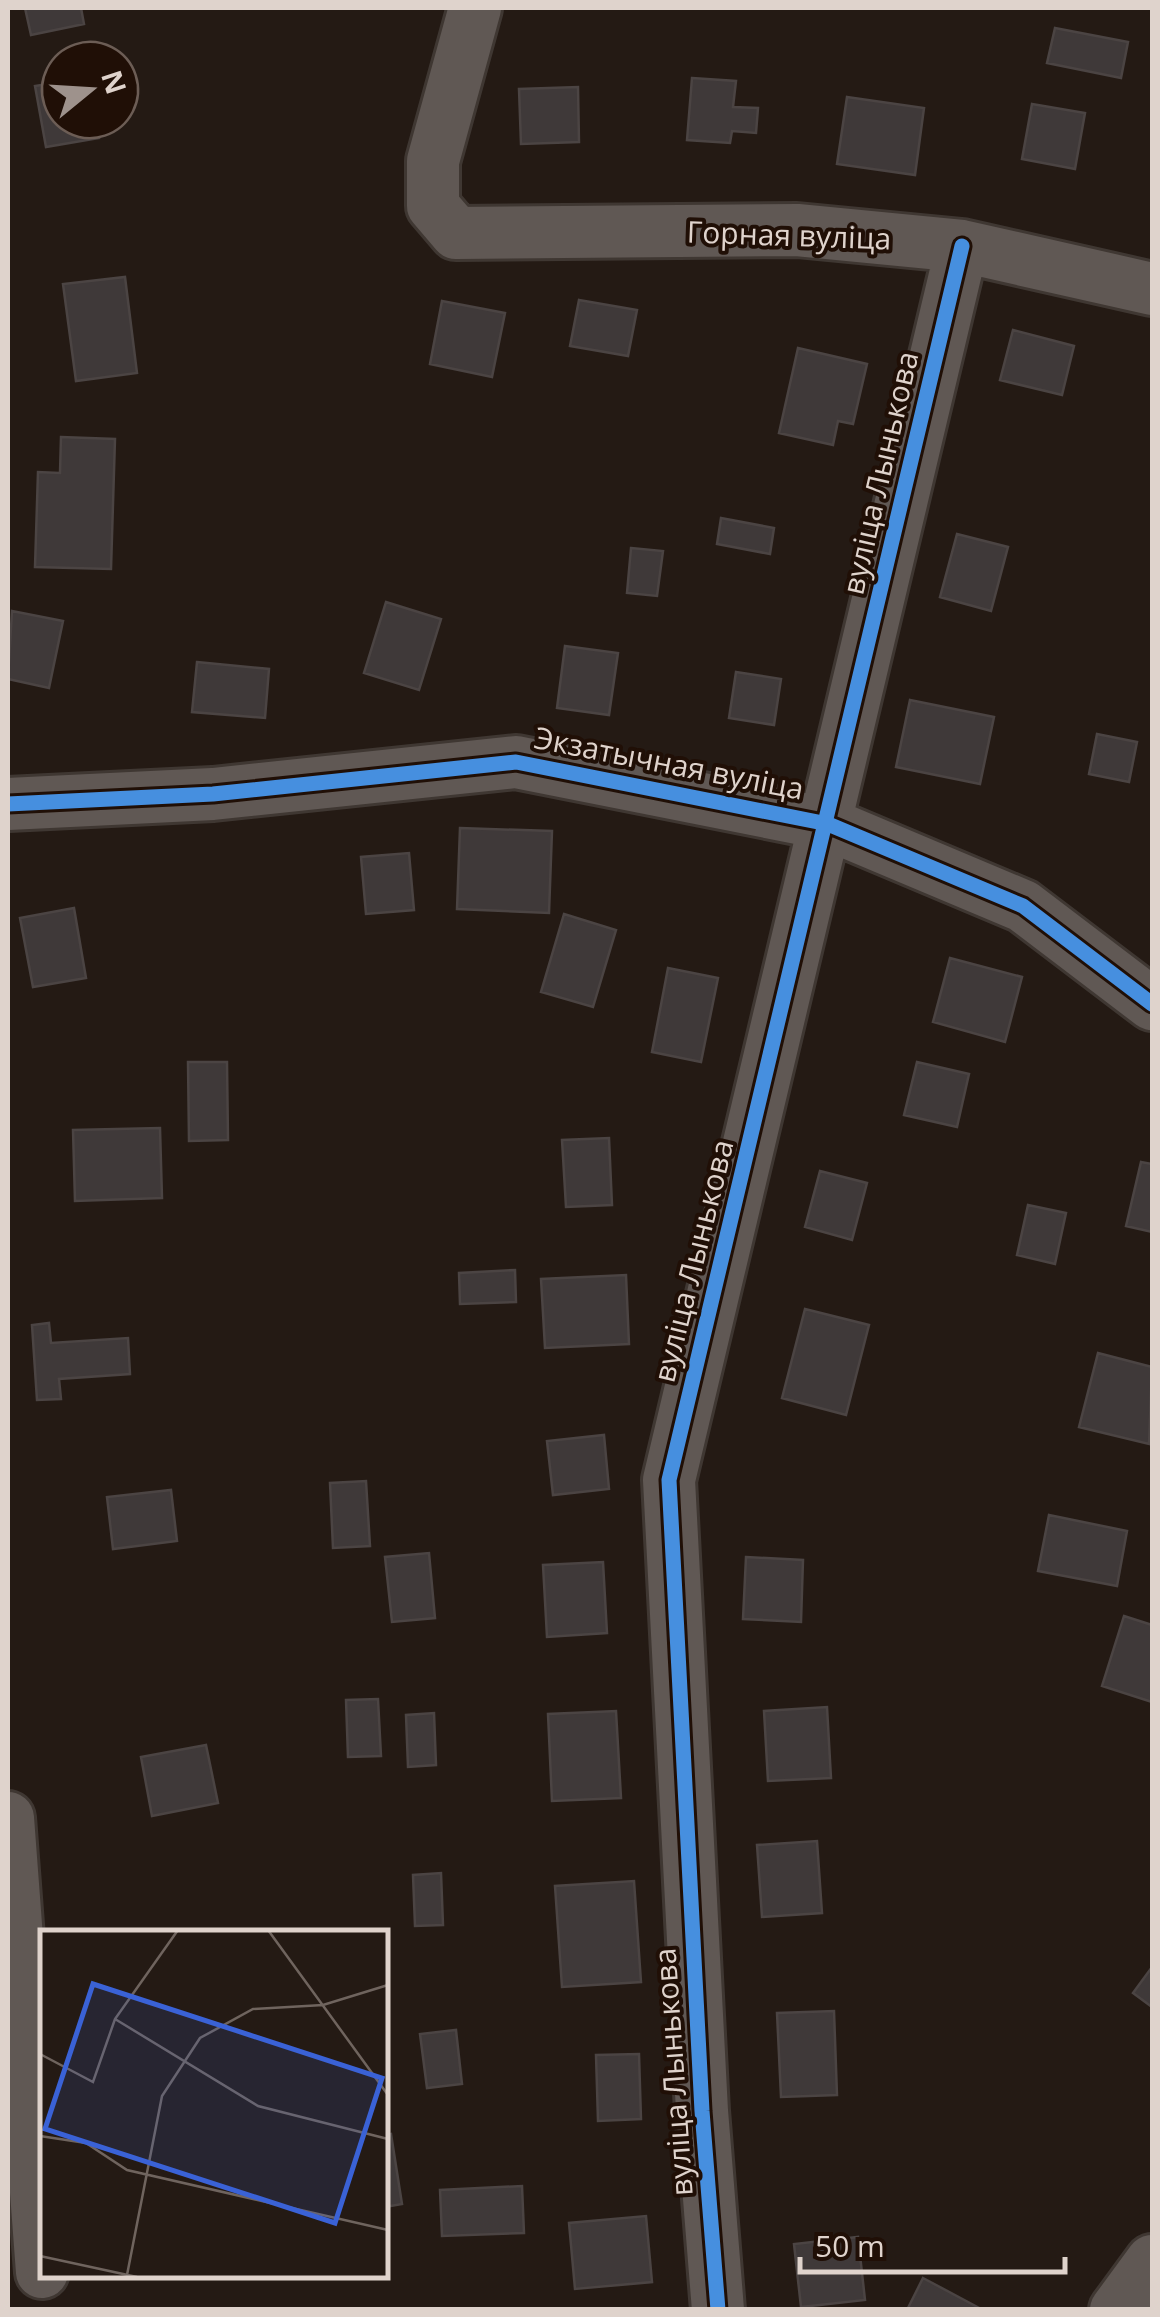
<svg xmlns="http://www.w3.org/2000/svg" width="1160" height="2317" font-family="'Open Sans',sans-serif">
  <rect width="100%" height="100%" fill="#241a14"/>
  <path fill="#3f3939" stroke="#4b4443" stroke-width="2.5" d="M25,8h56l3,16 -53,11z
    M1055,28l73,14 -7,36 -74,-15z
    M692,78l44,3 -3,26 25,1 -2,25 -24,-2 -2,12 -43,-3z
    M60,82v38h36l3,18 -53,9 -11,-61z
    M578,87l1,55 -58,2 -2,-55z
    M847,97l77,11 -9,67 -78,-11z
    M1032,104l53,9 -10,56 -53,-10z
    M125,277l12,96 -61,8 -13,-97z
    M579,300l58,10 -9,46 -58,-10z
    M442,301l63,12 -13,64 -62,-13z
    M1013,330l61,16 -12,49 -62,-15z
    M798,348l69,16 -14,60 -15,-3 -5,24 -54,-12z
    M61,437l54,2 -4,130 -76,-2 3,-95 22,1z
    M721,518l53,10 -4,26 -53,-10z
    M957,534l51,13 -17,64 -51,-14z
    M631,548l32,3 -6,45 -30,-3z
    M386,602l55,17 -22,71 -55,-17z
    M12,611l51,10 -14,67 -41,-9z
    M565,646l53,7 -9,62 -52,-7z
    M197,662l72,7 -4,49 -73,-6z
    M736,672l45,7 -7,46 -45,-7z
    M910,700l84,17 -14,67 -84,-17z
    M1097,734l40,8 -8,40 -40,-8z
    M460,828l92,3 -3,82 -92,-4z
    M409,853l5,57 -48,4 -5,-57z
    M74,908l12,70 -53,9 -13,-69z
    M564,914l52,16 -23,77 -52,-15z
    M950,958l72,19 -17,65 -72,-20z
    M668,968l50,10 -17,84 -49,-10z
    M188,1062h39l1,78 -39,1z
    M917,1062l52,12 -12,53 -53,-12z
    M160,1128l2,70 -87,3 -2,-71z
    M609,1138l3,67 -46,2 -4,-67z
    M1141,1162l11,2v68l-26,-6z
    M820,1171l47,12 -15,57 -47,-13z
    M1028,1205l38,8 -11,51 -38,-9z
    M515,1270l1,32 -56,2 -1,-31z
    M626,1275l3,69 -84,4 -4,-69z
    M805,1309l64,16 -23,90 -64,-17z
    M49,1323l2,20 77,-5 2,36 -71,5 2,20 -24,1 -5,-75z
    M1098,1353l54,14 -3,77 -70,-17z
    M604,1435l5,54 -56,6 -6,-54z
    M366,1481l4,65 -37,2 -3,-65z
    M171,1490l6,51 -64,8 -6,-52z
    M1049,1515l78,16 -10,55 -79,-15z
    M429,1553l6,65 -43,4 -7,-65z
    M746,1557l57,3 -2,62 -58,-3z
    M603,1562l4,71 -60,4 -4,-72z
    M1124,1616l28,9v77l-50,-16z
    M378,1699l3,57 -33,1 -2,-57z
    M827,1707l4,71 -63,3 -4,-70z
    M616,1711l5,87 -69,3 -4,-87z
    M434,1713l2,52 -28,2 -2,-52z
    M206,1745l12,58 -66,13 -11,-59z
    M817,1841l5,72 -60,4 -5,-72z
    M441,1873l2,52 -28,1 -2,-51z
    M634,1881l7,101 -79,5 -7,-101z
    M1152,1967v40l-19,-14z
    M834,2011l3,84 -56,2 -4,-84z
    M456,2030l6,54 -35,4 -7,-54z
    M639,2054l2,65 -43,2 -2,-66z
    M391,2134l11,70 -17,3v-72z
    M522,2186l2,47 -82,3 -2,-46z
    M646,2216l6,66 -77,7 -6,-66z
    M858,2237l7,63 -64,7 -7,-63z
    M923,2278l60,32h-76z"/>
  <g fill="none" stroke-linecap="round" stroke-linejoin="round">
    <defs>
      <path id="minor" d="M475,8l-42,153v45l23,27 341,-3 165,16 190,43
        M8,804l205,-10 303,-32 312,62 195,82 129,98
        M8,1818l34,454
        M718,2310l-16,-199 -33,-631 293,-1234
        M1116,2310l36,-49"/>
    </defs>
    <use href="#minor" stroke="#3f3732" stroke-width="58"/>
    <use href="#minor" stroke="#605854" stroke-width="52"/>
    <defs>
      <path id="cycleway" d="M8,804l205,-10 303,-32 312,62 195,82 129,98
        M718,2310l-16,-199 -33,-631 293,-1234"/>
    </defs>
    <use href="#cycleway" stroke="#200f06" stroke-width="21"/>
    <use href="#cycleway" stroke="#468fdf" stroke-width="15"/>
  </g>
  <g text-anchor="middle" stroke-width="8" stroke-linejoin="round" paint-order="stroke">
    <g font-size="30" fill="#dfd3cc" stroke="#200f06">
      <text transform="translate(789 236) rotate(2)" y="10">Горная вуліца</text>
      <text transform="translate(881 473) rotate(-77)" y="10">вуліца Лынькова</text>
      <text transform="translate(669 764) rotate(11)" y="10">Экзатычная вуліца</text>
      <text transform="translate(694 1261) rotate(-76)" y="10">вуліца Лынькова</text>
      <text transform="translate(674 2072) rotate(-94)" y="10">вуліца Лынькова</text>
    </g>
  </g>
  <g transform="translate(40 1930)">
    <rect width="348" height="348" fill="#241a14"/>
    <path fill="none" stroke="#6f645e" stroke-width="2.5" d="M228,0l120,165M75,89l143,87 130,33M0,124l53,28 22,-63 63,-89M0,206l46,7 41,27 261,60M0,326l97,21M87,345l35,-179 38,-58 53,-29 70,-4 65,-20"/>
    <path fill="#3a62d6" fill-opacity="0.15" stroke="#3a62d6" stroke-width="5" d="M53,54l289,94 -47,145 -290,-94z"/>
    <rect width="348" height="348" fill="none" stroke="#dfd3cc" stroke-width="5"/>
  </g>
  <rect width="1160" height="2317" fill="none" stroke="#dfd3cc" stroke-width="20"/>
  <g transform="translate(90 90) rotate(72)"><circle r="48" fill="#200f06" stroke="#6c5d55" stroke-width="2.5"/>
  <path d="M0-8L18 38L0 25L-18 38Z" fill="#9e928c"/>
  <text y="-15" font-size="28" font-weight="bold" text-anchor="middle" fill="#dfd3cc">N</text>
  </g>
  <path d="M800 2257v15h265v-15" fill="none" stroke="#dfd3cc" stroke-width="5"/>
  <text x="815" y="2257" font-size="30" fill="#dfd3cc" stroke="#200f06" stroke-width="8" paint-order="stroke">50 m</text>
</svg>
